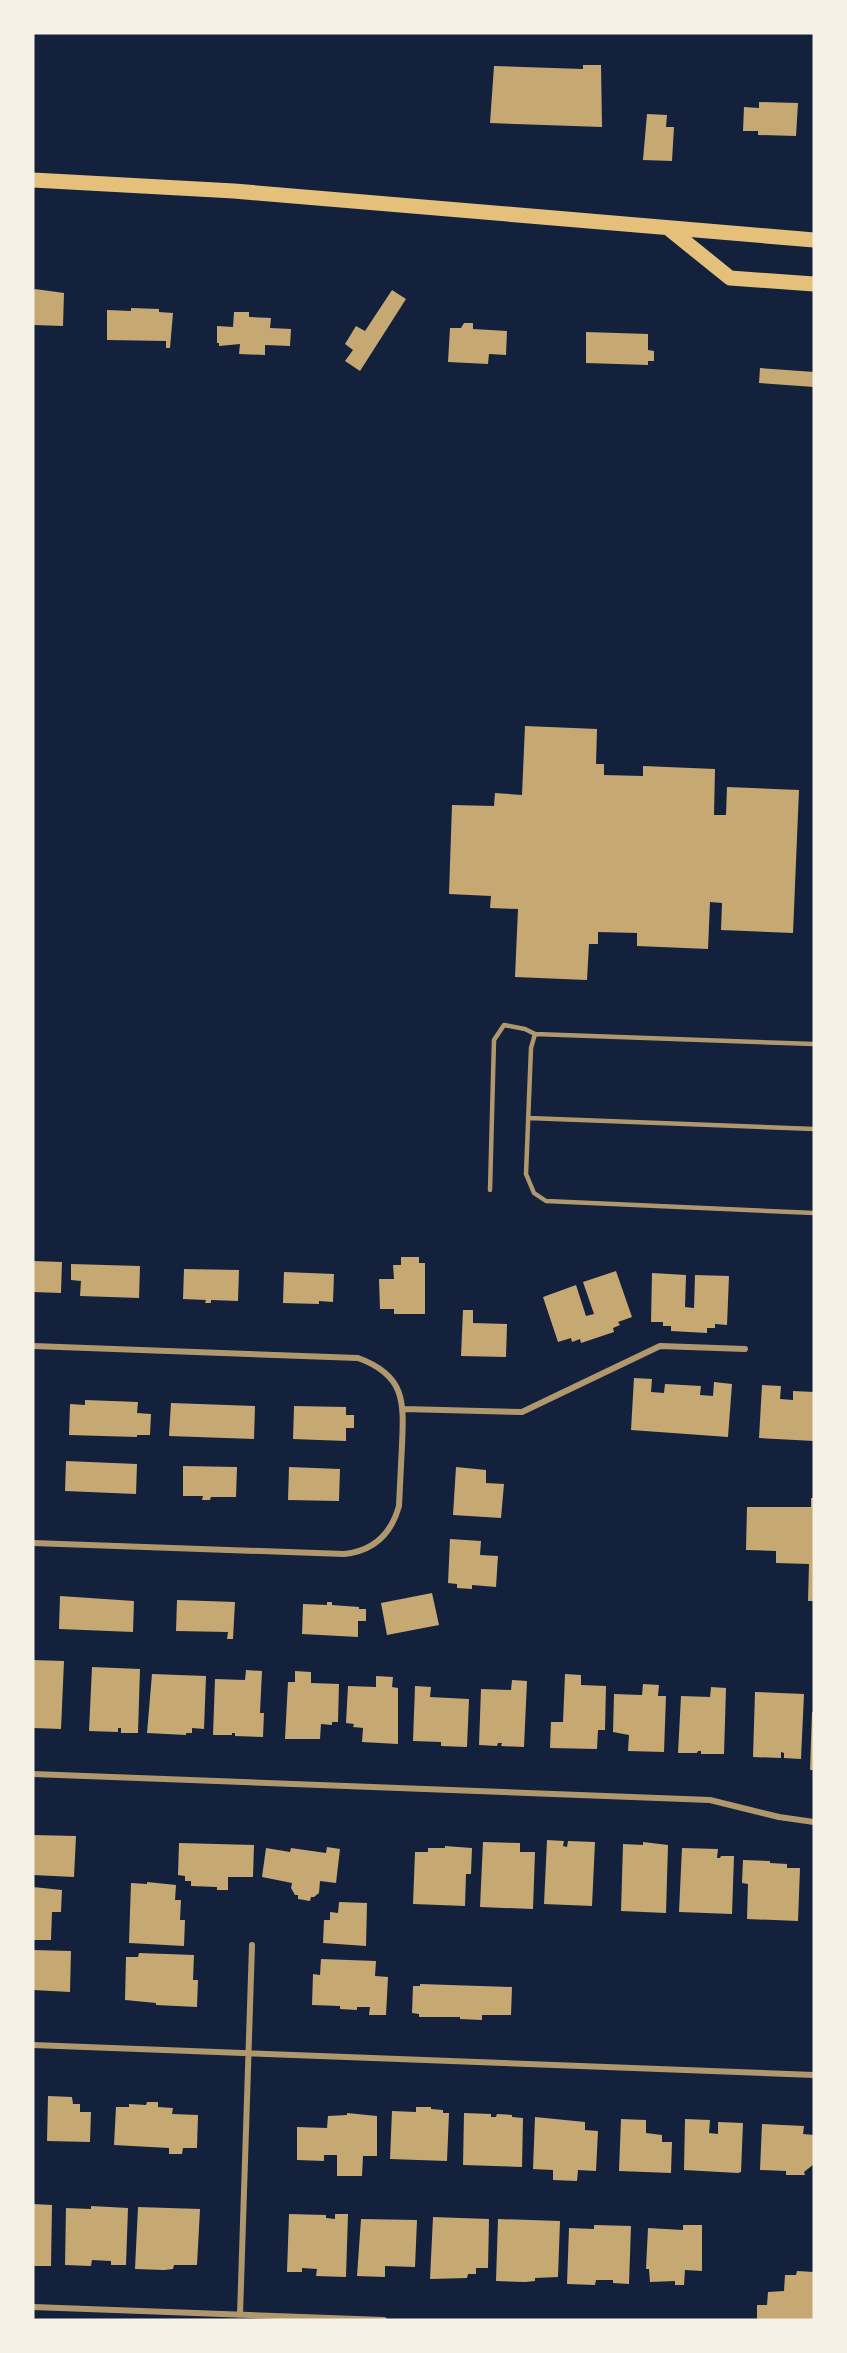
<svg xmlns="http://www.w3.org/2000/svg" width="847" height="2353" font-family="'Exo 2',sans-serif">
  <rect width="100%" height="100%" fill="#14213d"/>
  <path fill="#c6a872" d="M583,65h18l1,62 -112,-4 4,-57 89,3z
    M759,102l39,1 -2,33 -38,-1v-4h-15l1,-24 15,1z
    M647,114l20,1 -1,12h8l-2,34 -29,-1z
    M35,289l29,4 -1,33 -30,-1v-33z
    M392,290l14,9 -46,72 -15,-10 8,-11 -8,-6 11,-18 9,5z
    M131,308l28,1v3l14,1 -3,35h-4v-7l-59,-1v-30l24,1z
    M234,312h15v5l22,1 -1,10 21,1 -1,17 -25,-1v10l-26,-1 1,-10 -21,2v-3h-2v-17l16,1z
    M464,323h9v6l34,2 -1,24 -17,-1 -1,10 -40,-2 2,-34h11z
    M586,332l62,2v16l6,1v10h-6v4l-62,-2z
    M760,368l54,4v15l-55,-4z
    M525,726l72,3 -1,35h8v11l39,1v-10l72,3 -1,46h12l1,-28 72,3 -6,143 -72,-3 1,-27 -12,-1 -2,47 -71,-3v-13l-39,-1v12h-9l-2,36 -72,-3 3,-68 -28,-1 1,-12 -42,-2 3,-89 42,1 1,-13 27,2z
    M401,1257h18v6h6v51h-31v-5h-14l-1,-30h15l-1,-14h8z
    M33,1261l29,1 -1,31 -28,-1z
    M71,1264l69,2 -1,32 -59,-2 1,-15 -10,-1z
    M184,1269l55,1 -1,31 -27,-1v3h-6l1,-3 -23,-1z
    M616,1271l16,46 -14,5 2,3 -7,3 1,4 -33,11 -1,-4 -8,3 -1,-4 -13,4 -15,-45 33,-12 10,31 8,-2 -11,-32z
    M284,1272l50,2 -1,28 -14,-1v3l-36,-1z
    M652,1273l34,2 -1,32 9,1 1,-33 34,1 -2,49 -12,-1v4h-8v5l-36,-2v-5h-8v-4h-12z
    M463,1310h10v13l34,1 -1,33 -45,-1z
    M634,1378l18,1 -1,13 13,1 1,-9 36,2 -1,9 13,1 1,-14 18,2 -4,53 -97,-7z
    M762,1385l19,1 -1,13 13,1v-9l21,1v49l-55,-3z
    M85,1400l53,2 -1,11 14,1 -1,21h-13v2l-68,-2 1,-31 15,1z
    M171,1403l84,3 -1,33 -85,-3z
    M294,1406l52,1v8h8v13h-8v13l-53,-2z
    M66,1461l71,3 -1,30 -71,-3z
    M183,1466l54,1 -1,30h-25l-1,3h-8l1,-4h-20z
    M289,1467l51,2 -1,32 -51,-1z
    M456,1467l30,3v13l18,1 -3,34 -48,-3z
    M811,1498h3v103h-6l1,-37 -33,-1v-12l-30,-1 1,-43h64z
    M450,1539l31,2 -1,14 18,1 -2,31 -24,-2v4l-15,-1v-4l-9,-1z
    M432,1593l7,32 -52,10 -6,-32z
    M60,1596l74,5 -1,31 -74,-3z
    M177,1600l58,2 -2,37h-6l1,-7 -52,-1z
    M327,1602h5v3l27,2v2h7v12h-8v16l-56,-3 1,-30 24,1z
    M33,1660l31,1 -3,68 -28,-1z
    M92,1667l48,2 -2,64h-17v-5h-3v4l-29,-1z
    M246,1670l16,1 -2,42h4l-1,24 -28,-1v-3h-3v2h-19l2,-56 30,1z
    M295,1671l16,1v11l28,1 -1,38h-6v3l-11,-1 -1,15h-35l3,-57h7z
    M152,1674l54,2 -2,53 -12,-1v5h-6v2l-39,-2z
    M565,1674l16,1v10l25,1 -1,44h-7l-1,19 -47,-1 1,-26h12z
    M376,1676l17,1 -1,10 6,1v56l-36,-2 1,-14 -10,-1 1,-3 -8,-1 2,-37 28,1z
    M512,1680l15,1 -3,66 -23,-1 1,-3h-4l-1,3 -18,-1 2,-56 30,1z
    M643,1684l16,1 -1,11h8l-2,56 -36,-1 1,-16 -16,-3 1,-38 28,1z
    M415,1686l16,1 -1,10 39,2 -2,48 -26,-1v-4l-28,-1z
    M711,1687l15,1 -2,66h-23v-3h-3l-1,2h-19l3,-57 29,1z
    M755,1692l49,2 -3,65 -17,-1v-5l-3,-1v6l-28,-1z
    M812,1712h2v58h-4z
    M33,1835l43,1 -2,41 -41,-2z
    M547,1840l17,1 -1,5 4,1 1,-6 27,1 -3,64 -48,-2z
    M483,1842l37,1v9h15l-2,57 -53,-2z
    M643,1842l25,3 -2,68 -45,-2 2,-67 20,1z
    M179,1843l75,2 -1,32h-25v13h-11v-3l-26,-1v-5h-6v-5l-7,-1z
    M445,1846l27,2 -1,26h-5l-1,32 -52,-2 2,-52h13v-4h17z
    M327,1847l13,2 -4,34 -16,-2 -1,12 -5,4h-3l-1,4 -12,-2v-4h-3l-4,-7 1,-5 -30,-6 4,-29 24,4 1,-4 35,5z
    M682,1848l36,1 -1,9h3l1,-2h13l-2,58 -53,-2z
    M743,1860l27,1v2l17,1v4h13l-2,53 -51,-2 1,-35 -6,-1z
    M147,1882l29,3 -1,15h6l-1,20h5l-1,26 -55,-3 2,-60 16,1z
    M33,1887l29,3 -1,22h-9l-1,28h-18z
    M339,1902l28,1 -1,43 -43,-3 1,-23h6v-8l8,1z
    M33,1950l38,1 -1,41 -37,-2z
    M139,1953l55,2 -1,25h5l-1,27 -41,-2v-2l-31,-3 1,-43h12z
    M321,1959l55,2 -1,15 13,1 -2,38h-17l1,-8h-13v3l-17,-1v-3l-28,-1 1,-31 7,1z
    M420,1984l92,3 -1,28h-29v5l-22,-1v-2h-41v-3l-7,-1 1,-27h7z
    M48,2096l24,1 1,7h7v8h11l-1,30 -43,-1z
    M147,2102h11v5l15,1 -1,6 26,1 -1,33h-14l-1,6h-13v-6l-55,-3 2,-38h13v-3l17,1z
    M416,2107h15v2l12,1v3h6l-2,48 -57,-2 2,-48 24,1z
    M347,2113l30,3v40h-14l-1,20h-25v-21h-13v6l-27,-1v-33l30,1 1,-12 19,-1z
    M464,2113l27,1v3h5l1,-3 15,1v2l11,1 -1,49 -59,-2z
    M535,2117l50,5v8l13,1 -2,40 -18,-1 -1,11 -24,-1v-10l-20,-1z
    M621,2119l25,1v13l16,2v7h10l-1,31 -52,-2z
    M685,2119l25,1 -1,13 9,1v-12l25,1 -2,49 -3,1 -54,-3z
    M762,2124l42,2 -1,8 11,1v29l-10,8 1,3h-19v-4l-26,-1z
    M33,2204l19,1 -1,61h-18z
    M91,2206l37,2 -2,57h-15v-4l-19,-1 -1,6 -26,-1 1,-57 25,1z
    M138,2207l62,2 -3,56h-23l-1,4 -9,1 -29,-1z
    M289,2214l37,1v3l9,1v-5h13l-2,63 -30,-1 1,-7 -15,-1v4h-15z
    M433,2217l56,2 -1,49h-12v6h-8l-1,4 -37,1z
    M361,2219l56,1 -2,47 -30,-1v11l-28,-1z
    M498,2219l62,2 -2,56 -23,1v3l-10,1 -29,-1z
    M594,2225l37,1 -2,58 -16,-1v-3h-17l-1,5 -28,-1 2,-56 25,1z
    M683,2225h19v46l-17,-1 -1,15h-9v-4l-25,1 -1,-13h-3l2,-41 35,2z
    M797,2271l17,1v48h-57v-15h10l1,-13 16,-1 1,-16h11z"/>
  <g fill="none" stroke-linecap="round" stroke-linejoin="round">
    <path stroke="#b1986c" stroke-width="4.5" d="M535,1034l-4,14 -5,126 8,19 12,8 268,12
      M528,1118l286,11
      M490,1190l4,-150 10,-15 21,4 10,5 279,10"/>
    <path stroke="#b1986c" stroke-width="6" d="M33,1346l325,12c47,17 46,43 44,87 -1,20 -2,41 -3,61 -8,29 -26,45 -55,48l-311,-11
      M404,1409l118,3 138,-66 85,3
      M33,1774l677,26 69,17 35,5
      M33,2045l781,30
      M33,2307l351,13
      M240,2315l12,-370"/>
    <path stroke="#e5c07b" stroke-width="15" d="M33,180l201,11 580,49
      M668,228l62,50 84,6"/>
  </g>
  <rect width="847" height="2353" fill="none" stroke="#f6f1e7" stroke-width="69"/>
</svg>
